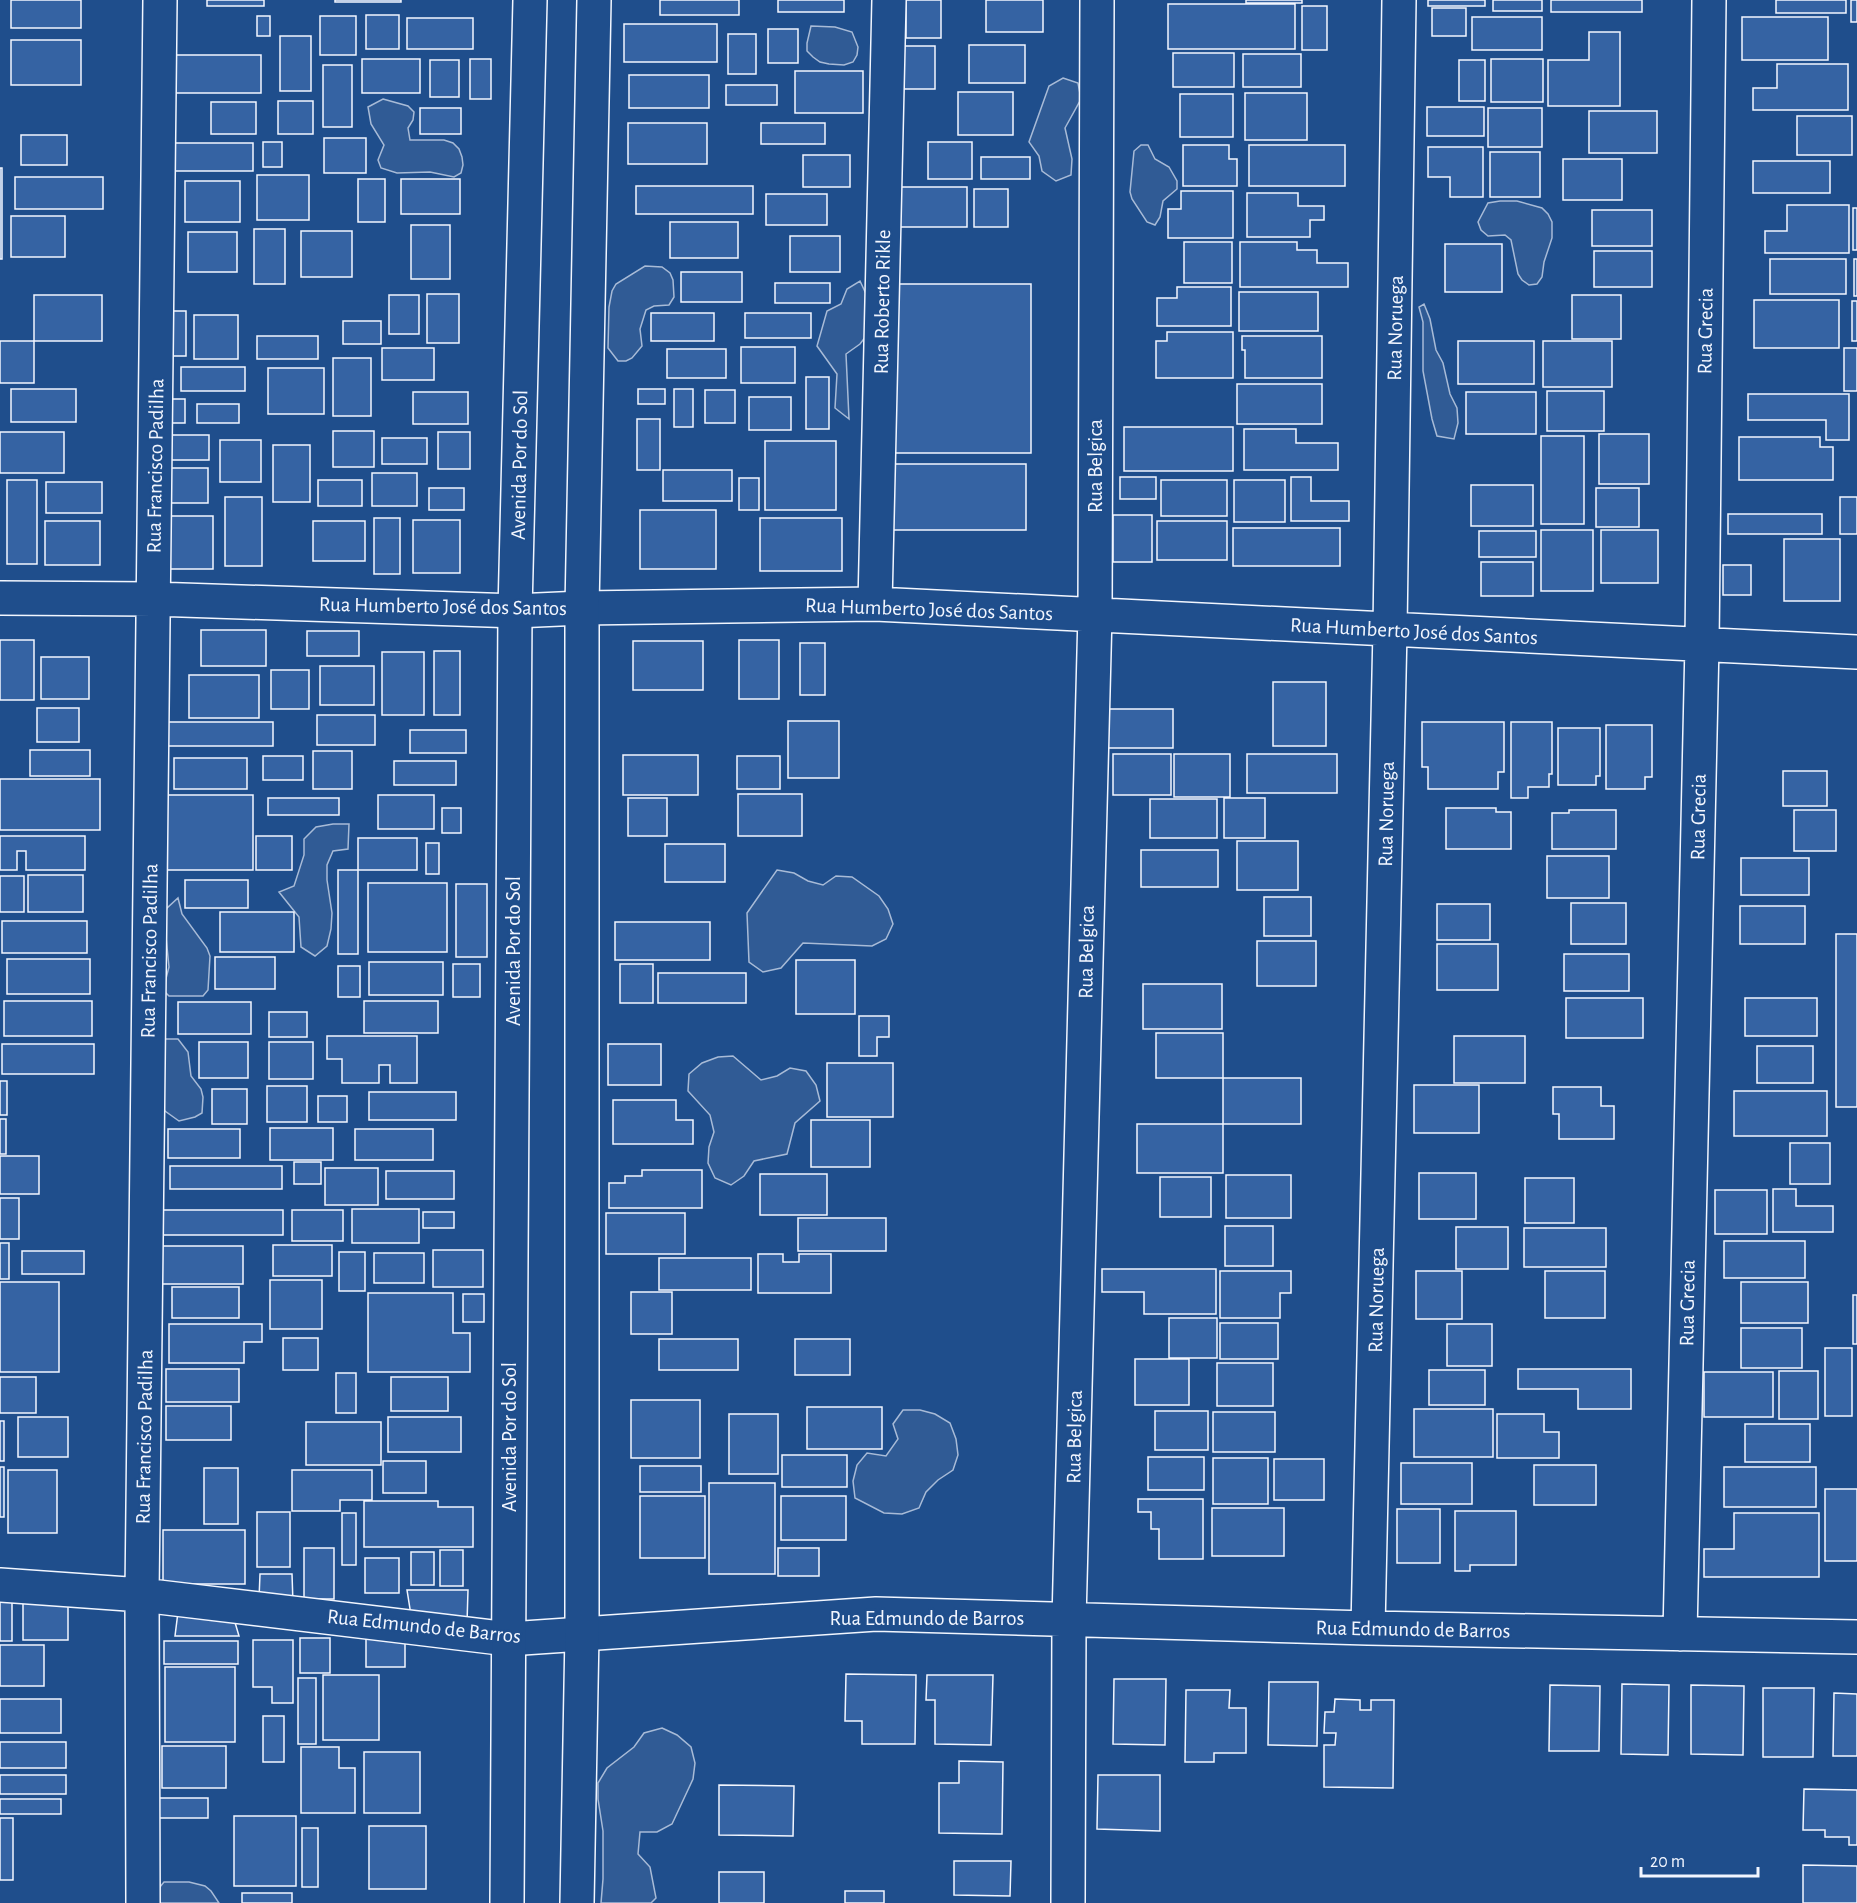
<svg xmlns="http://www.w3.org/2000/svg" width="1857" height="1903" font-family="'Alegreya Sans',sans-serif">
  <rect width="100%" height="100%" fill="#1f4e8c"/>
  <path fill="#305b95" stroke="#a8bbd7" stroke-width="1.5" d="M811,26l24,1 17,5 6,15 -1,8 -4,7 -9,3 -15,-1 -9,-2 -7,-5 -6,-6v-8z
    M1063,78l15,5 3,16 -16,29 7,31 -1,16 -15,6 -14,-10 -3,-15 -10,-14 20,-56z
    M383,99l25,7 6,6 -1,8 -5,8 2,12h34l9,3 6,6 3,8 1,8 -2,8 -7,4 -24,-5 -33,1 -16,-5 -3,-8 6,-15 -13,-21 -3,-17z
    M1141,145h7l7,14 14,8 8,14v8l-14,12 -3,16 -5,8 -8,-3 -15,-23 -2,-7 4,-41z
    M1500,201h17l25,7 6,6 4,8v16l-8,24 -2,15 -5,7 -8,1 -7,-5 -4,-6 -7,-34 -6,-5 -17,1 -7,-6 -3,-8 10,-19z
    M645,266l17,1 8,6 3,7 1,17 -5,8 -15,1 -8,4 -6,19 2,17 -10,12 -6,3h-8l-10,-13 1,-41 3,-16 4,-7z
    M860,281l7,15 3,35 -10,13 -14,10 3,65 -14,-11 2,-34 -20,-28 10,-35 14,-7 6,-15z
    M1424,304l6,15 6,31 7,13 7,31 7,14 1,15 -4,16 -17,-3 -5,-17 -9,-48v-49l-4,-15z
    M333,824h16l-1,25 -15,2 -6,14v15l5,33 -1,16 -4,17 -12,10 -14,-9 -2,-30 -20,-25 15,-6 10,-31v-16l12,-12z
    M777,870l17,3 14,8 15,4 13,-9 16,1 27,19 9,13 5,15 -7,15 -14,7 -69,-3 -22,25 -18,4 -14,-10 -2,-49z
    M178,898l4,16 25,34 3,8 -2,34 -5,6h-34l-6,-6 6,-23 -5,-50 2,-8z
    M162,1039h16l10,13 3,24 10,13 2,8 -1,16 -7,4 -16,4 -14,-10 -4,-7z
    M733,1056l28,24 16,-4 13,-8 16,3 10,14 4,16 -25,22 -8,31 -33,7 -10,15 -13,9 -16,-7 -7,-15 1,-16 5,-15 -4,-17 -22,-24 1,-17 13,-11 16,-6z
    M903,1410h17l15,4 15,9 6,16 2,16 -5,15 -15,10 -12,12 -7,16 -17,6 -18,-1 -29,-15 -2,-17 4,-16 10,-12 19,3 12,-17 -5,-15z
    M662,1728l15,7 14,12 4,16 -2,16 -21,45 -15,8h-17l-2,22 12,13 6,31 -5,5h-50l2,-24v-48l-5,-32v-16l9,-15 27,-21 10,-14z
    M164,1882h25l16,4 6,5 8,12h-64v-10z"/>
  <path fill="#3563a3" stroke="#f2f6ff" stroke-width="1.5" d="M11,0h70v28h-70z
    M207,0h57v6h-57z
    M335,0h66v2h-66z
    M660,0h79v15h-79z
    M778,0h66v12h-66z
    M906,0h35v38h-35z
    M986,0h57v32h-57z
    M1246,0h56v3h-56z
    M1428,0h57v6h-57z
    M1493,0h49v11h-49z
    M1551,0h91v12h-91z
    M1776,0h70v13h-70z
    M1851,0h6v22h-6z
    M1168,4h127v45h-127z
    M1302,6h25v44h-25z
    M1432,8h34v28h-34z
    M366,15h33v34h-33z
    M257,16h13v20h-13z
    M320,16h36v39h-36z
    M1472,17h70v33h-70z
    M1742,17h86v43h-86z
    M407,18h66v31h-66z
    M624,24h93v38h-93z
    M768,29h30v34h-30z
    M1589,32h31v74h-72v-46h41z
    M728,34h28v40h-28z
    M280,36h31v55h-31z
    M11,40h70v45h-70z
    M969,45h56v38h-56z
    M904,46h31v43h-31z
    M1173,53h61v34h-61z
    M1243,54h58v33h-58z
    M171,55h90v38h-90z
    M362,59h58v34h-58z
    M470,59h21v40h-21z
    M1491,59h52v43h-52z
    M430,60h29v37h-29z
    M1459,60h26v41h-26z
    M1777,64h71v46h-95v-22h24z
    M323,65h29v62h-29z
    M795,71h68v42h-68z
    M629,75h80v33h-80z
    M726,85h51v20h-51z
    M958,92h55v43h-55z
    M1245,93h62v47h-62z
    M1180,94h53v43h-53z
    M278,101h35v33h-35z
    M211,102h45v32h-45z
    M1427,107h57v29h-57z
    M420,108h41v26h-41z
    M1488,108h54v39h-54z
    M1589,111h68v42h-68z
    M1797,116h55v39h-55z
    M628,123h79v41h-79z
    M761,123h64v21h-64z
    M21,135h46v30h-46z
    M324,138h42v35h-42z
    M263,142h19v25h-19z
    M928,142h44v37h-44z
    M167,143h86v28h-86z
    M1183,145h46v14h8v27h-54z
    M1249,145h96v41h-96z
    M1428,147h55v50h-33v-20h-22z
    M1490,152h50v45h-50z
    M803,155h47v32h-47z
    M981,157h49v22h-49z
    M1563,159h59v41h-59z
    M1753,161h77v32h-77z
    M0,168h2v91h-2z
    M257,175h52v45h-52z
    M15,177h88v32h-88z
    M358,179h27v43h-27z
    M401,179h59v35h-59z
    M185,181h55v41h-55z
    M636,186h117v28h-117z
    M898,187h69v40h-69z
    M974,189h34v38h-34z
    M1181,191h52v47h-65v-29h13z
    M1247,193h51v13h26v14h-14v17h-63z
    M766,194h61v31h-61z
    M1787,205h62v48h-84v-22h22z
    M1853,208h4v42h-4z
    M1592,210h60v36h-60z
    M11,216h54v41h-54z
    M670,222h68v36h-68z
    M411,225h39v54h-39z
    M254,229h31v55h-31z
    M301,231h51v46h-51z
    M188,232h49v40h-49z
    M790,236h50v36h-50z
    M1184,242h48v41h-48z
    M1240,242h57v8h20v13h31v24h-108z
    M1445,244h57v48h-57z
    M1594,251h58v36h-58z
    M1770,259h76v35h-76z
    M1854,259h3v37h-3z
    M681,272h61v30h-61z
    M775,283h55v20h-55z
    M893,284h138v169h-138z
    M1177,287h54v39h-74v-28h20z
    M1239,292h79v39h-79z
    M427,294h32v49h-32z
    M34,295h68v46h-68z
    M389,295h30v39h-30z
    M1572,295h49v44h-49z
    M1754,300h85v48h-85z
    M1852,301h5v40h-5z
    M167,311h19v45h-19z
    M651,313h63v28h-63z
    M745,313h66v25h-66z
    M194,315h44v44h-44z
    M343,321h38v23h-38z
    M1167,332h66v46h-77v-37h11z
    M257,336h61v23h-61z
    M1242,336h80v42h-77v-28h-3z
    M0,341h34v42h-34z
    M1458,341h76v43h-76z
    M1543,341h69v46h-69z
    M741,347h54v36h-54z
    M382,348h52v32h-52z
    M1844,348h13v43h-13z
    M667,349h59v29h-59z
    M333,358h38v58h-38z
    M181,367h64v24h-64z
    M268,368h56v46h-56z
    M806,377h23v52h-23z
    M1237,384h85v40h-85z
    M11,389h65v33h-65z
    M638,389h27v15h-27z
    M674,389h19v38h-19z
    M705,390h30v33h-30z
    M1547,391h57v40h-57z
    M413,392h55v32h-55z
    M1466,392h70v42h-70z
    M1748,394h101v46h-23v-20h-78z
    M749,397h42v33h-42z
    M165,399h20v24h-20z
    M197,404h42v19h-42z
    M637,419h23v51h-23z
    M1124,427h109v44h-109z
    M1244,429h52v14h42v27h-94z
    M333,431h41v36h-41z
    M0,432h64v41h-64z
    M438,432h32v37h-32z
    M1599,434h50v50h-50z
    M171,435h38v25h-38z
    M1541,436h43v88h-43z
    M1739,437h81v10h13v33h-94z
    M382,438h45v26h-45z
    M220,440h41v42h-41z
    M765,441h71v69h-71z
    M273,445h37v57h-37z
    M893,464h133v66h-133z
    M164,468h44v35h-44z
    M663,470h69v31h-69z
    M372,473h45v33h-45z
    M1120,477h36v22h-36z
    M1291,477h20v24h38v20h-58z
    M739,478h20v32h-20z
    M7,480h30v84h-30z
    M318,480h44v26h-44z
    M1161,480h66v36h-66z
    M1234,480h51v42h-51z
    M46,482h56v31h-56z
    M1471,485h62v41h-62z
    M429,488h35v22h-35z
    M1596,488h43v39h-43z
    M225,497h37v69h-37z
    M1840,497h17v37h-17z
    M640,510h76v59h-76z
    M1728,514h94v20h-94z
    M1113,515h39v47h-39z
    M169,516h44v53h-44z
    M374,518h26v56h-26z
    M760,518h82v53h-82z
    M413,520h47v53h-47z
    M45,521h55v44h-55z
    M313,521h52v40h-52z
    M1157,521h70v39h-70z
    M1233,528h107v38h-107z
    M1541,530h52v61h-52z
    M1601,530h57v53h-57z
    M1479,531h57v26h-57z
    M1784,539h56v62h-56z
    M1481,562h52v34h-52z
    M1723,565h28v30h-28z
    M201,630h65v36h-65z
    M307,631h52v25h-52z
    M0,640h34v60h-34z
    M739,640h40v59h-40z
    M633,641h70v49h-70z
    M800,643h25v52h-25z
    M434,651h26v64h-26z
    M382,652h42v63h-42z
    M41,657h48v42h-48z
    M320,666h54v39h-54z
    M271,670h38v39h-38z
    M189,675h70v43h-70z
    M1273,682h53v64h-53z
    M37,708h42v34h-42z
    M1104,709h69v39h-69z
    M317,715h58v30h-58z
    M788,721h51v57h-51z
    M168,722h105v24h-105z
    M1422,722h82v50h-6v17h-70v-22h-6z
    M1511,722h41v52h-3v13h-21v11h-17z
    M1606,725h46v52h-7v12h-39z
    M1558,728h42v48h-4v9h-38z
    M410,730h56v23h-56z
    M30,750h60v26h-60z
    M313,751h39v38h-39z
    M1113,754h58v41h-58z
    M1174,754h56v43h-56z
    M1247,754h90v39h-90z
    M623,755h75v40h-75z
    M263,756h40v24h-40z
    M737,756h43v33h-43z
    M174,758h73v31h-73z
    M394,761h62v24h-62z
    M1783,771h44v35h-44z
    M0,779h100v51h-100z
    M738,794h64v42h-64z
    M166,795h87v75h-87z
    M378,795h56v34h-56z
    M268,798h71v17h-71z
    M628,798h39v38h-39z
    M1224,798h41v40h-41z
    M1150,799h67v39h-67z
    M442,808h19v25h-19z
    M1446,808h50v4h15v37h-65z
    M1569,810h47v39h-64v-36h17z
    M1794,810h42v41h-42z
    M0,836h85v34h-59v-19h-9v19h-17z
    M256,836h36v34h-36z
    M358,838h59v32h-59z
    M1237,841h61v49h-61z
    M426,843h13v31h-13z
    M665,844h60v38h-60z
    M1141,850h77v37h-77z
    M1547,856h62v42h-62z
    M1741,858h68v37h-68z
    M338,870h20v84h-20z
    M28,875h55v37h-55z
    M0,876h24v36h-24z
    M185,880h63v28h-63z
    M368,883h79v69h-79z
    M456,884h31v73h-31z
    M1264,897h47v39h-47z
    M1571,903h55v41h-55z
    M1437,904h53v36h-53z
    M1740,906h65v38h-65z
    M220,912h74v40h-74z
    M2,921h85v32h-85z
    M615,922h95v38h-95z
    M1836,934h21v173h-21z
    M1257,941h59v45h-59z
    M1437,944h61v46h-61z
    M1564,954h65v37h-65z
    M215,957h60v32h-60z
    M7,959h83v35h-83z
    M796,960h59v54h-59z
    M369,962h74v33h-74z
    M453,964h27v33h-27z
    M620,964h33v39h-33z
    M338,966h22v31h-22z
    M658,973h88v30h-88z
    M1143,984h79v45h-79z
    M1566,998h77v40h-77z
    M1745,998h72v38h-72z
    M4,1001h88v35h-88z
    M364,1001h74v32h-74z
    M178,1002h73v32h-73z
    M269,1012h38v25h-38z
    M859,1016h30v21h-12v19h-18z
    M1156,1033h67v45h-67z
    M327,1036h90v47h-27v-18h-11v18h-37v-24h-15z
    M1454,1036h71v47h-71z
    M199,1042h49v36h-49z
    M269,1042h44v37h-44z
    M2,1044h92v30h-92z
    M608,1044h53v41h-53z
    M1757,1046h56v37h-56z
    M827,1063h66v54h-66z
    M1223,1078h78v46h-78z
    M0,1081h7v34h-7z
    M1414,1085h65v48h-65z
    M267,1086h40v36h-40z
    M1553,1087h48v19h13v33h-55v-25h-6z
    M212,1089h35v35h-35z
    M1734,1091h93v45h-93z
    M369,1092h87v28h-87z
    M318,1096h29v26h-29z
    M613,1100h63v20h17v24h-80z
    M0,1119h6v35h-6z
    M811,1120h59v47h-59z
    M1137,1124h86v49h-86z
    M270,1128h63v32h-63z
    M168,1129h72v29h-72z
    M355,1129h78v31h-78z
    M1790,1143h40v41h-40z
    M0,1156h39v38h-39z
    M294,1162h27v22h-27z
    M170,1166h112v23h-112z
    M325,1168h53v37h-53z
    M642,1170h60v38h-93v-25h16v-7h17z
    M386,1171h68v28h-68z
    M1419,1173h57v46h-57z
    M760,1174h67v41h-67z
    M1226,1175h65v43h-65z
    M1160,1177h51v40h-51z
    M1525,1178h49v45h-49z
    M1773,1189h23v17h37v26h-60z
    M1715,1190h52v44h-52z
    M0,1198h19v41h-19z
    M352,1209h67v34h-67z
    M159,1210h124v25h-124z
    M292,1210h51v31h-51z
    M423,1212h31v16h-31z
    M606,1213h79v41h-79z
    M798,1218h88v33h-88z
    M1225,1226h48v40h-48z
    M1456,1227h52v42h-52z
    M1524,1228h82v39h-82z
    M1724,1241h81v37h-81z
    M0,1243h9v36h-9z
    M273,1245h59v31h-59z
    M161,1246h82v38h-82z
    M433,1250h50v37h-50z
    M22,1251h62v23h-62z
    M339,1252h26v39h-26z
    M374,1253h50v30h-50z
    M758,1254h25v8h16v-8h32v39h-73z
    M659,1258h92v32h-92z
    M1102,1269h114v45h-72v-22h-42z
    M1220,1271h71v22h-11v25h-60z
    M1416,1271h46v48h-46z
    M1545,1271h60v47h-60z
    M270,1280h52v49h-52z
    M0,1282h59v90h-59z
    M1741,1282h67v41h-67z
    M172,1287h67v31h-67z
    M631,1292h41v42h-41z
    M368,1293h85v40h17v39h-102z
    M463,1294h21v28h-21z
    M1853,1295h4v49h-4z
    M1169,1318h48v40h-48z
    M1220,1323h58v36h-58z
    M169,1324h93v18h-18v21h-75z
    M1447,1324h45v42h-45z
    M1741,1328h61v40h-61z
    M283,1338h35v32h-35z
    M659,1339h79v31h-79z
    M795,1339h55v36h-55z
    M1825,1348h27v68h-27z
    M1135,1359h54v46h-54z
    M1217,1363h56v43h-56z
    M166,1369h73v33h-73z
    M1518,1369h113v40h-53v-20h-60z
    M1429,1370h56v35h-56z
    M1779,1371h39v48h-39z
    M1704,1372h69v45h-69z
    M336,1373h20v40h-20z
    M0,1377h36v36h-36z
    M391,1377h57v34h-57z
    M631,1400h69v58h-69z
    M166,1406h65v34h-65z
    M807,1407h75v42h-75z
    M1414,1409h79v48h-79z
    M1155,1411h53v39h-53z
    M1213,1412h62v40h-62z
    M729,1414h49v60h-49z
    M1497,1414h47v18h15v26h-62z
    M18,1417h50v40h-50z
    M388,1417h73v35h-73z
    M0,1421h4v40h-4z
    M306,1422h75v43h-75z
    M1745,1424h65v38h-65z
    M782,1455h65v32h-65z
    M1148,1457h56v33h-56z
    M1213,1458h55v46h-55z
    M1274,1459h50v41h-50z
    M383,1461h43v32h-43z
    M1401,1463h71v41h-71z
    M1534,1465h62v40h-62z
    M640,1466h61v26h-61z
    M0,1467h4v50h-4z
    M1724,1467h92v40h-92z
    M204,1468h34v56h-34z
    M8,1470h49v63h-49z
    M292,1470h80v30h-32v11h-48z
    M709,1483h66v91h-66z
    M1825,1489h32v72h-32z
    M640,1496h65v62h-65z
    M781,1496h65v44h-65z
    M1138,1499h65v60h-44v-30h-8v-17h-13z
    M364,1501h74v6h35v40h-109z
    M1212,1508h72v48h-72z
    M1397,1509h43v54h-43z
    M1455,1511h61v54h-46v6h-15z
    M257,1512h33v55h-33z
    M342,1513h14v52h-14z
    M1734,1513h85v64h-115v-28h30z
    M163,1530h82v54h-82z
    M304,1548h30v51h-30z
    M778,1548h41v28h-41z
    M440,1550h23v36h-23z
    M411,1552h23v33h-23z
    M365,1558h34v35h-34z
    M260,1574h32l1,29 -34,-4z
    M0,1588h12v53h-12z
    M407,1590h61l-1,33 -56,-8z
    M23,1593h45v47h-45z
    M178,1612l56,7 5,17h-64z
    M366,1636h39v31h-39z
    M300,1638h30v35h-30z
    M253,1640h40v63h-21v-16h-19z
    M164,1641h74v23h-74z
    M0,1645h44v41h-44z
    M165,1667h70v75h-70z
    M846,1674l70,1 -1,69h-53v-23h-17z
    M323,1675h56v65h-56z
    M927,1675h66l-2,70 -56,-1v-44h-9z
    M298,1678h18v66h-18z
    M1114,1679h52l-1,66 -52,-1z
    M1269,1682h49l-1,64 -49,-1z
    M1622,1684l47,1 -1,70 -47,-1z
    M1550,1685l50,1 -1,65h-50z
    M1691,1685l53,1 -1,69 -52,-1z
    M1763,1688h51l-1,69h-50z
    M1186,1690h44l-1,18h17v45h-32v9h-29z
    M1834,1693l23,1v62h-24z
    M0,1699h61v34h-61z
    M1335,1699l25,1v10h11v-10h23l-1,88 -69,-1v-42h11l1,-12h-12l1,-21h9z
    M263,1716h21v46h-21z
    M0,1742h66v26h-66z
    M162,1746h64v42h-64z
    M301,1747h38v21h16v45h-54z
    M364,1752h56v61h-56z
    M959,1761l44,1 -1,72 -63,-1v-50h20z
    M0,1775h66v19h-66z
    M1098,1775h62v56l-63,-2z
    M719,1785l75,1 -1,50 -74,-1z
    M1804,1789l53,1v55h-8v-8h-24v-7h-22z
    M152,1798h56v20h-56z
    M0,1799h61v15h-61z
    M234,1816h62v70h-62z
    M0,1818h13v62h-13z
    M369,1826h57v63h-57z
    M302,1828h16v59h-16z
    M954,1861h57l-1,35 -56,-1z
    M1803,1865l54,1v37h-54z
    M719,1872h45v31h-45z
    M845,1891h39v12h-39z
    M242,1893h50v10h-50z"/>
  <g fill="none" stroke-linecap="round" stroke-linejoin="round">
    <defs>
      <path id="street" d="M0,598l153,1 362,12 67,-3 293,-4 982,48
        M875,604l14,-604
        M0,1585l142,10 366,44 368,-25 492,14 489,9
        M1368,1628l22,-998 9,-630
        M1680,1634l22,-990 7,-644
        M143,1903l-1,-308 18,-1595
        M1068,1903l1,-283 26,-1006 2,-614"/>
      <path id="secondary" d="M507,1903l8,-1292 15,-611
        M577,1903l5,-270v-1025l12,-608"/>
    </defs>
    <use href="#street" stroke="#f2f6ff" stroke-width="36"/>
    <use href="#secondary" stroke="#f2f6ff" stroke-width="36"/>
    <use href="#street" stroke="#1f4e8c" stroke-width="33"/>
    <use href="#secondary" stroke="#1f4e8c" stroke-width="33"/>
  </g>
  <g text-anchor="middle" stroke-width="4.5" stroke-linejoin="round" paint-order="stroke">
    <g font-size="21" fill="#f2f6ff" stroke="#1f4e8c">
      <text transform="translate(882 302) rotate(-89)" y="7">Rua Roberto Rikle</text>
      <text transform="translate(1395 328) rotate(-89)" y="7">Rua Noruega</text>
      <text transform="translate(1705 331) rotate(-89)" y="7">Rua Grecia</text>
      <text transform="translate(519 465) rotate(-89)" y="7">Avenida Por do Sol</text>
      <text transform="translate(155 466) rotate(-89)" y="7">Rua Francisco Padilha</text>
      <text transform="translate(1095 466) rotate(-90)" y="7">Rua Belgica</text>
      <text transform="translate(443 606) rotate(1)" y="7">Rua Humberto José dos Santos</text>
      <text transform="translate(929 609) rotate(2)" y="7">Rua Humberto José dos Santos</text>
      <text transform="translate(1414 631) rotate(3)" y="7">Rua Humberto José dos Santos</text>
      <text transform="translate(1386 814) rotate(-89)" y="7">Rua Noruega</text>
      <text transform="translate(1698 817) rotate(-89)" y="7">Rua Grecia</text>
      <text transform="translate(149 951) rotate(-89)" y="7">Rua Francisco Padilha</text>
      <text transform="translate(513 951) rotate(-90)" y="7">Avenida Por do Sol</text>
      <text transform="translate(1086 952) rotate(-89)" y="7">Rua Belgica</text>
      <text transform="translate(1376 1300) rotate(-89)" y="7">Rua Noruega</text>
      <text transform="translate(1687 1303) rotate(-89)" y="7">Rua Grecia</text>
      <text transform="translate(144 1437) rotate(-89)" y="7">Rua Francisco Padilha</text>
      <text transform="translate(509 1437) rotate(-90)" y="7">Avenida Por do Sol</text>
      <text transform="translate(1074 1437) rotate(-89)" y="7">Rua Belgica</text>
      <text x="927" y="1625">Rua Edmundo de Barros</text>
      <text transform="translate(424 1626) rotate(6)" y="7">Rua Edmundo de Barros</text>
      <text transform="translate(1413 1629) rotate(1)" y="7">Rua Edmundo de Barros</text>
    </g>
  </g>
  <path d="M1641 1867v9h117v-9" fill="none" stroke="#f2f6ff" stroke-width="3"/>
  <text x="1650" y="1867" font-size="18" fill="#f2f6ff" stroke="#1f4e8c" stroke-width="4.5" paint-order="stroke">20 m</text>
</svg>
